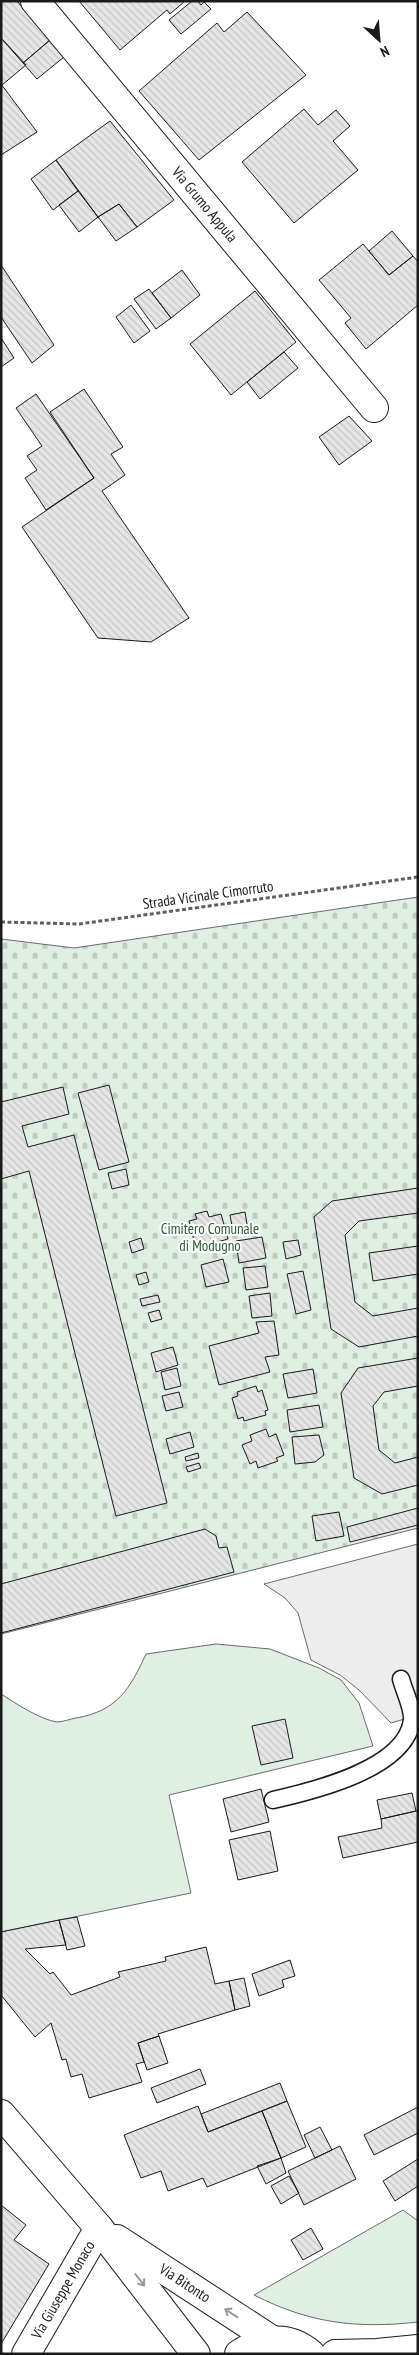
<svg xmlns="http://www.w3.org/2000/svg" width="419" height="2355" font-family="'PT Sans Narrow',sans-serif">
  <defs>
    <pattern id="cemetery-stones" width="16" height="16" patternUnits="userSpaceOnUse" patternTransform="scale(1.25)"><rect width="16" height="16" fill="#e0efe3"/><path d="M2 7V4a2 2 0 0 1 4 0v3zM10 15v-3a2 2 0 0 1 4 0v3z" fill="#c0ccc2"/></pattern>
    <pattern id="building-back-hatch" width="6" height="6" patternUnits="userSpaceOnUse" patternTransform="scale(1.25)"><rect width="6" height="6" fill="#e6e6e6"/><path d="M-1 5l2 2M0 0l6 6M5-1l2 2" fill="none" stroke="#c5c5c5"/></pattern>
  </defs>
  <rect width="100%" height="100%" fill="#fff"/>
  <path fill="#e0efe3" stroke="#6a6a6a" d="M216,1644l54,5 49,19 22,12 18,23 14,43 -204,49 22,98 -190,39v-238c14,9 40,26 56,28 6,0 13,-3 19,-4 41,-7 54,-29 70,-64z
    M403,2210l15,11v101c-62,7 -109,1 -164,-27z"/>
  <path fill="url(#cemetery-stones)" stroke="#6a6a6a" d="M418,897v631l-417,106v-695l73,9z"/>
  <path fill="#ededed" stroke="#6a6a6a" d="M418,1544v171l-27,8 -32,-33 -19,-15 -29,-15 -13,-47 -13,-15 -21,-14z"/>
  <path fill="url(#building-back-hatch)" stroke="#1a1a1a" d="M1,1h16l33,39 -27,23 -22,-25z
    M79,1h106l-15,13 -3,-4 -47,40z
    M192,1h6l3,4 3,-3 7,7 -30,25 -12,-14z
    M247,12l59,63 -107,85 -60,-69 78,-68 7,9z
    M2,39l24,26 -24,20 -1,-45z
    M50,40l14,17 -27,22 -14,-16z
    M1,84l36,48 -36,23z
    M304,109l14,16 18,-15 14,16 -17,15 25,29 -64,53 -52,-61z
    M110,121l64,79 -37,27 -18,-23 -21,13 -42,-57z
    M56,160l22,31 -25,19 -22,-31z
    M78,191l20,26 -19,15 -20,-27z
    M119,204l18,23 -21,14 -18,-24z
    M392,231l21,25 -24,19 -20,-24z
    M363,244l26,31 24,-19 5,6v43l-52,44 -21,-26 6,-5 -32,-38z
    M1,265l53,80 -22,18 -31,-46z
    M182,270l18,25 -29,23 -19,-25z
    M149,289l22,29 -15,11 -22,-30z
    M255,291l41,51 -65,53 -41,-51z
    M131,305l19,26 -16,12 -18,-26z
    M1,338l13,20 -13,9z
    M284,352l14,16 -38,31 -13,-17z
    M84,389l39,58 -12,7 14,21 -23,16 87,127 -38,24 -53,-4 -76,-111 72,-49 -44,-66z
    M36,394l58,84 -48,32 -21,-32 12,-8 -10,-14 15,-10 -26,-38z
    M349,416l23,25 -33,24 -20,-28z
    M109,1085l20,77 -30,8 -21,-77z
    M63,1087l6,27 -47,12 6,21 46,-12 93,368 -51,13 -87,-345 -28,8v-77z
    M126,1169l3,16 -17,4 -4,-16z
    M418,1188v25l-59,8 -14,14 10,67 18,14 45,-8v28l-59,11 -28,-18 -17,-112 18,-16z
    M207,1211l2,6 12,-3 7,25 -11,3 1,5 -14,4 -2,-5 -6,2 -7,-27 8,-2 -2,-5z
    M245,1212l3,18 -15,2 -3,-17z
    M262,1237l4,21 -27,5 -3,-22z
    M141,1238l3,11 -12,4 -3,-11z
    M298,1240l3,15 -15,4 -3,-17z
    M418,1246v28l-45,7 -4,-28z
    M223,1259l6,23 -23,5 -5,-22z
    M265,1266l3,21 -22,3 -3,-22z
    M303,1271l8,39 -15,4 -9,-40z
    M146,1272l3,10 -10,3 -3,-10z
    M270,1293l2,23 -20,2 -3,-22z
    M158,1295l2,7 -18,4 -2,-7z
    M159,1310l3,9 -11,3 -3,-9z
    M274,1321l5,34 -14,2 5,15 -51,13 -10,-39 50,-13 -3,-11z
    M173,1347l5,18 -22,7 -5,-19z
    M418,1358v28l-34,6 -11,14 6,44 16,13 23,-6v28l-36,9 -28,-16 -13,-85 17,-25z
    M177,1368l4,18 -16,4 -4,-18z
    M313,1369l4,24 -29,5 -5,-24z
    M256,1386l2,6 4,-2 6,20 -3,1 1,4 -22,6 -1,-4 -5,2 -6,-21 6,-2 -1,-4z
    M179,1392l4,15 -17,4 -4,-15z
    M319,1405l4,22 -33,5 -3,-22z
    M266,1429l3,8 7,-3 8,21 -8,3 2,3 -20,7 -2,-7 -6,3 -8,-19 10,-4 -2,-6z
    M190,1432l4,15 -24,7 -4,-15z
    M319,1435l5,20 -9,7 -20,2 -3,-27z
    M198,1453l1,5 -13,3 -1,-4z
    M199,1463l2,5 -13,4 -2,-5z
    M418,1508v17l-68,17 -3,-15z
    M339,1512l5,24 -28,5 -4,-25z
    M205,1529l11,7 3,12 8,-1 7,25 -233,61v-49z
    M285,1719l8,39 -32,7 -9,-39z
    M261,1789l8,33 -38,10 -8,-33z
    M412,1793l4,18 -35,8 -4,-19z
    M416,1811h2v31l-75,16 -5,-21 44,-9 -1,-9z
    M270,1831l8,40 -40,9 -9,-40z
    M77,1917l8,29 -18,4 -8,-30z
    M59,1920l7,25 -41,4 25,25 3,-2 18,23 49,-18 -2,-5 48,-11 -1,-4 41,-10 9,37 14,-3 6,29 -77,24 1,2 -21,7 6,19 -8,2 6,18 -53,16 -7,-24 -11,3 -5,-18 -4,1 -11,-37 -16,14 -34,-42v-63z
    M290,1960l5,16 -13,4 2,7 -25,9 -7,-22z
    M244,1978l6,28 -15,4 -6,-29z
    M159,2036l9,27 -21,7 -9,-27z
    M200,2069l6,15 -49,19 -6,-15z
    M280,2083l7,18 -79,31 -7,-18z
    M287,2101l19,46 -25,11 -19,-47z
    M198,2106l10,26 54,-21 19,47 -74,29 -4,-9 -35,13 -7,-20 -20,7 -17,-43z
    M418,2107v26l-44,22 -10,-20z
    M320,2127l12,23 -17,8 -11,-23z
    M340,2146l16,33 -52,26 -16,-34z
    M281,2158l5,15 -20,11 -9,-18z
    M418,2159v27l-23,15 -12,-20z
    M289,2176l10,17 -18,11 -10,-18z
    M1,2205l25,20 -12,15 35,24 -48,80z
    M311,2228l12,21 -20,11 -12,-20z"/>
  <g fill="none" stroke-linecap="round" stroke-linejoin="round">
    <defs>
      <path id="lane" d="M273,1800c40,-9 133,-31 139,-80 1,-12 -8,-29 -11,-41"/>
      <g id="street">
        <path id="s1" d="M35,1l339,407"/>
      </g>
      <g id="secondary">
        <path d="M1,2114l98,114 97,126"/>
        <path id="s2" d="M117,2239l155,101"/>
        <path id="s3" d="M26,2354l73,-126"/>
        <path d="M239,2354c24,-16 49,-20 72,0"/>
      </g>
      <path id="primary" d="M335,2354l42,-1 41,-4"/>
    </defs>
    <use href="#lane" stroke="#1a1a1a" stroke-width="19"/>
    <use href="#street" stroke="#1a1a1a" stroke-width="30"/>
    <use href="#secondary" stroke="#1a1a1a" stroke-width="30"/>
    <use href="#primary" stroke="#1a1a1a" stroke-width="30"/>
    <path stroke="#5f5f5f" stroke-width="3" stroke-dasharray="4 2.5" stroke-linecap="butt" d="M1,922l78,2 339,-47"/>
    <use href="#lane" stroke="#fff" stroke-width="16"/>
    <use href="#street" stroke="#fff" stroke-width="28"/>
    <use href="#secondary" stroke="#fff" stroke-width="28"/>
    <use href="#primary" stroke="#fff" stroke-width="28"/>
  </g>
  <defs><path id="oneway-shaft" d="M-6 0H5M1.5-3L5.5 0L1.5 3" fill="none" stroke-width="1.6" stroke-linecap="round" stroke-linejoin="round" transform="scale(1.25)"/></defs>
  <g stroke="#989898">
    <use href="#oneway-shaft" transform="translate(140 2280) rotate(52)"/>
    <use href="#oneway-shaft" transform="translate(231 2313) rotate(-147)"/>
  </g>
  <g text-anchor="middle" stroke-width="4" stroke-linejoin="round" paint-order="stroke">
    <g font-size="15" fill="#1a1a1a" stroke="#fff">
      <text dy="5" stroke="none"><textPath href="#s1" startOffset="265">Via Grumo Appula</textPath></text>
      <text transform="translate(208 895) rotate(-8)" y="5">Strada Vicinale Cimorruto</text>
      <text dy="5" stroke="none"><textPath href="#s2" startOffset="81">Via Bitonto</textPath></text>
      <text dy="5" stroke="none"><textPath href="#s3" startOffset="74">Via Giuseppe Monaco</textPath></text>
    </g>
    <g font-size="15" fill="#2b5a34" stroke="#fff">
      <text x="210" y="1234">Cimitero Comunale<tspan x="210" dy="17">di Modugno</tspan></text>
    </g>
  </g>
  <rect width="419" height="2355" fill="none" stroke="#1a1a1a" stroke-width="5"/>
  <g transform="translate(379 40) rotate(154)" stroke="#ffffff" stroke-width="4" paint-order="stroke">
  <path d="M0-4L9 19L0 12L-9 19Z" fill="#1a1a1a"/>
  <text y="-8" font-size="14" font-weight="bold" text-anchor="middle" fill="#1a1a1a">N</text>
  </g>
</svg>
